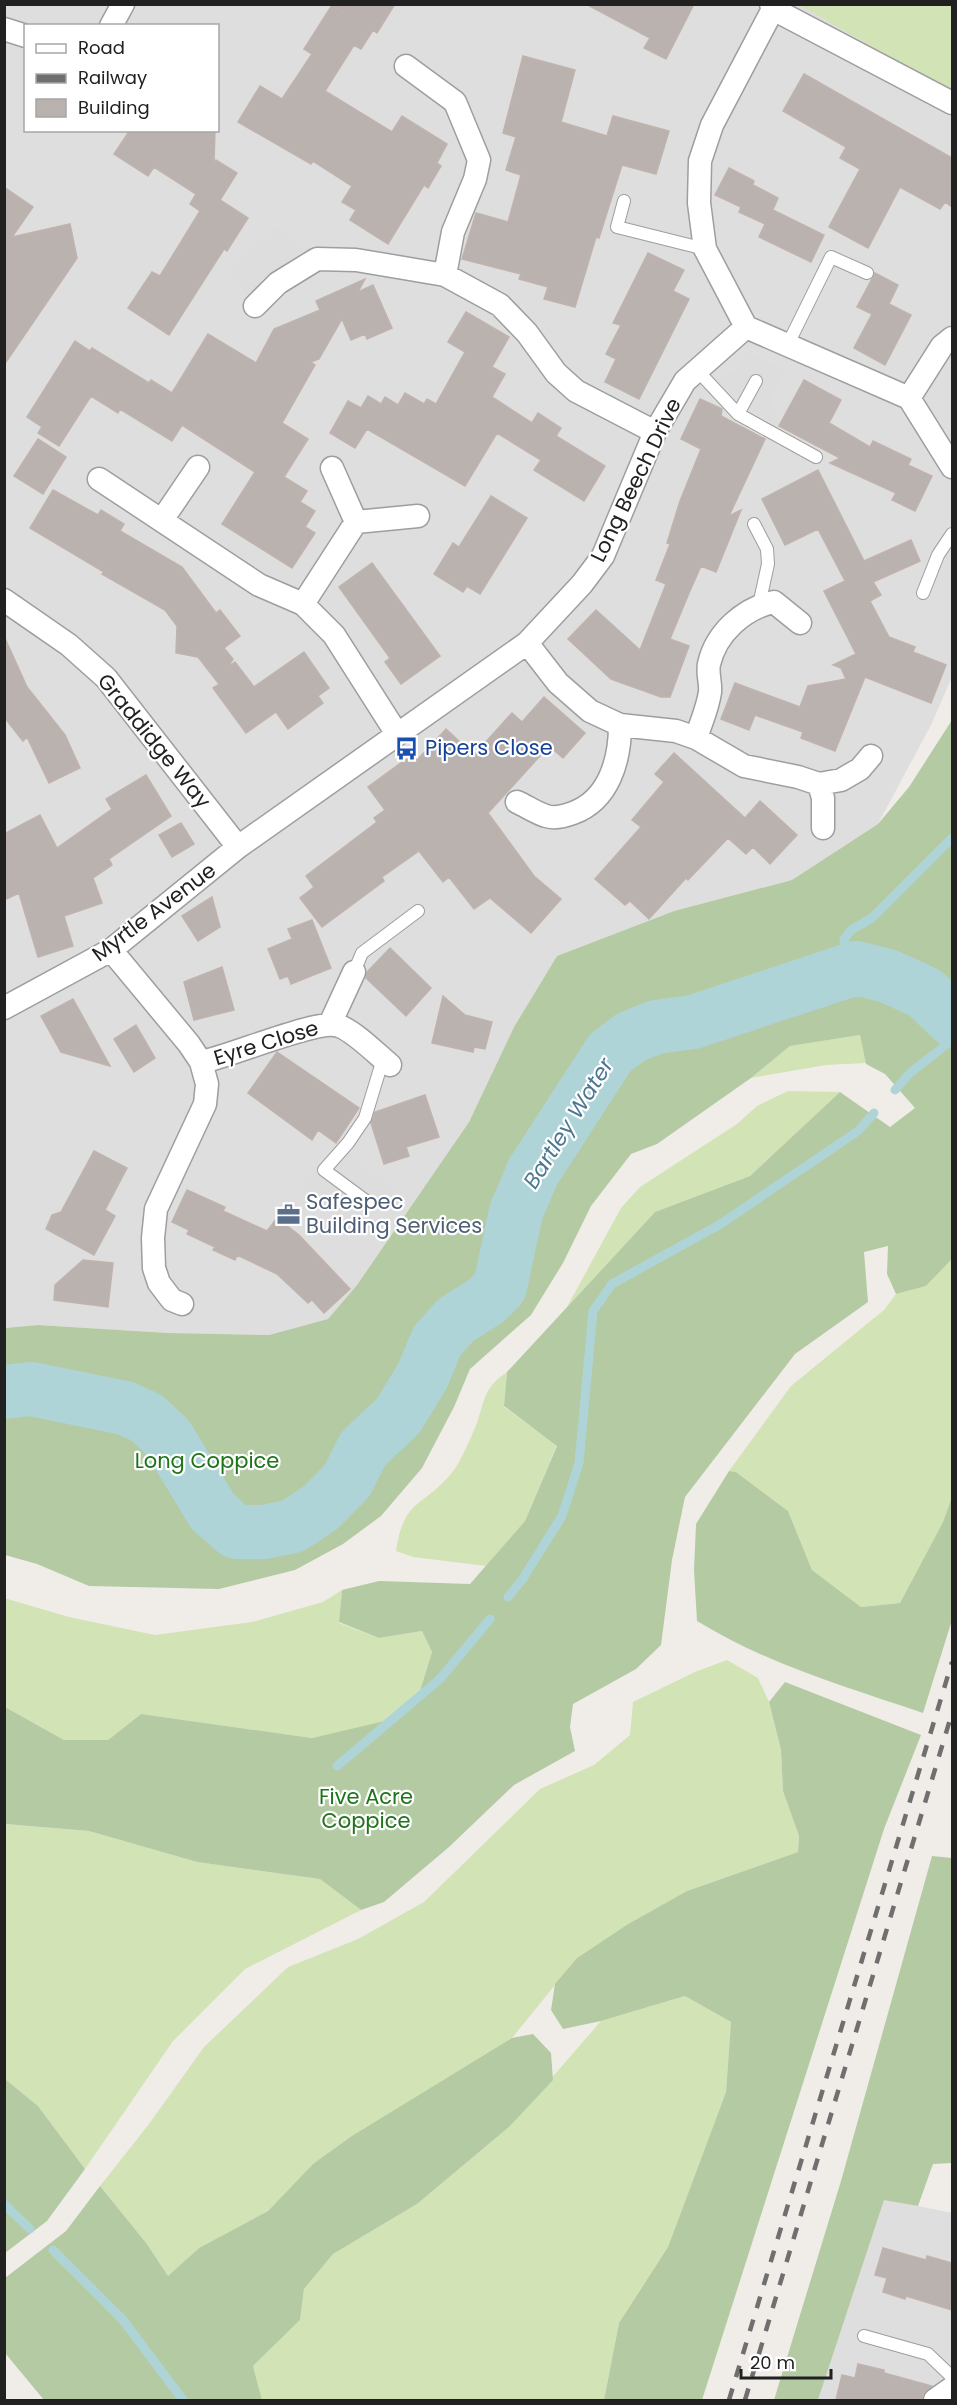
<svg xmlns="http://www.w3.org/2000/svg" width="957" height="2405" font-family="Poppins,sans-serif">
  <rect width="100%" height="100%" fill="#f0ede9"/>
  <path fill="#dfdede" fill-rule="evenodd" d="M5,5h947v672l-21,48 -53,99 -86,56 -118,31 -117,45 -43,71 -45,95 -112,163 -29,34 -59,16 -101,-2 -130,-8 -33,3zM26,26h192v104h-192z
    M884,2199l68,14v187h-134z"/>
  <path fill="#d2e3b6" d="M799,5h153v87z
    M860,1035l6,28 -40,2 -75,13 39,-32z
    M788,1091l52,1 -90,84 -95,36 -88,95 54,-99 19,-21 97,-63 20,-18z
    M952,1259v238l-9,25 -43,81 -39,4 -49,-37 -24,-59 -52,-39 -7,-1 62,-85 93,-76 12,-16 30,-8z
    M507,1372l-3,35 53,38 -32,76 -39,45 -73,-9 -17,-6c8,-52 24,-42 54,-76 9,-10 16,-27 22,-40 13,-26 7,-45 35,-63z
    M342,1590l-3,33 40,15 43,-7 10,21 -13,42 -34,28 -73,16 -171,-24 -33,26h-44l-59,-33 -1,-109 65,19 86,18 97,-13 71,-20z
    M727,1660l31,18 11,24 12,48 2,41 16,45 -1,16 -111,39 -59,33 -51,34 -65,80 -199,126 -45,47 -69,37 -31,28 -21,-32 -47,-58 49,-62 55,-77 84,-80 70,-28 66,-37 116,-113 54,-24 36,-30 3,-33 62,-30z
    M4,1824l85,7 108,31 123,17 41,31 -116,59 -72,72 -88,128 -47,-63 -33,-27z
    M685,1996l46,26 -5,70 -58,155 -49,76 -15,77h-342l-9,-34 47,-46 4,-31 29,-35 84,-50 92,-77 92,-106z"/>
  <path fill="#b4caa3" d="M952,720v539l-26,27 -30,8 -9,-20 1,-28 -24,6 4,50 -73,52 -110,143 -13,63 -11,85 -25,24 -63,35 -3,23 5,24 -61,34 -65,62 -65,55 -23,8 -41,-31 -123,-17 -108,-31 -84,-7v-117l59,33h44l33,-26 171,24 73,-17 34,-27 13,-42 -10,-21 -43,7 -40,-16 3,-32 37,-9 91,3 55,-63 32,-75 -53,-40 3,-34 148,-160 95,-36 90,-84 50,35 25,-19 -30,-34 -19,-10 -6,-29 -70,11 -39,32 -94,66 -26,10 -40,52 -28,57 -32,52 -61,54 -16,38 -32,61 -41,48 -38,28 -48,26 -76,19 -130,-3 -52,-22 -32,-9v-227l33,-3 130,8 101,2 59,-16 29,-34 112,-163 45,-95 43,-71 117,-45 118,-31 86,-56 31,-37z
    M729,1471l7,1 52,39 24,59 49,37 39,-4 43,-81 9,-25v123l-29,93c-77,-26 -156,-49 -226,-92l-3,-51 2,-46z
    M785,1682l136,53 -37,94 -182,571h-98l15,-77 49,-76 58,-155 5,-70 -46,-26 -84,25 -38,8 -12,-19 4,-26 22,-26 51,-34 59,-33 111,-39 1,-16 -16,-45 -2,-41 -12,-48z
    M932,1856l20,2v305l-19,1 -15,42 -34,-6 -66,200h-44l67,-219z
    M533,2034l18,19 2,27 -44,47 -92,77 -84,50 -29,35 -4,31 -47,46 9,34h-218l-39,-47v-75l61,-47 34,-45 47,58 21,32 31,-28 69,-37 45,-47 39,-28 160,-98z
    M5,2079l33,27 47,63 -38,52 -42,32z"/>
  <path fill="#ddd" d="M277,227l32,25 -33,21 -28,27 -4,-10 -21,-17z
    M746,350l39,20 -16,29 12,27 -39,-20 -25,-28 18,-6z
    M337,1144l59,46 -38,40 -59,-44z"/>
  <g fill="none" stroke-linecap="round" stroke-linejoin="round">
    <path stroke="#afd4d8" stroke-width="9" d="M846,971l-2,-32 7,-9 21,-12 80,-80
      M895,1090l15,-17 42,-33
      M508,1597l14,-17 40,-64 17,-53 14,-152 19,-27 107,-59 139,-94 16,-18
      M337,1766l103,-87 50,-60
      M4,2204l26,25
      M53,2250l70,70 60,80"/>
    <path stroke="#afd4d8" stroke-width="54" d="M4,1392l27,-3 94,19 22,10 21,20 45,74 23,20h28l29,-6 27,-18 27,-27 16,-32 35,-33 24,-39 15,-36 19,-21 30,-19 14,-14 16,-75 17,-40 77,-119 21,-16 25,-10 37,-5 163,-54 32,8 37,17 27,26"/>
  </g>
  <path fill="#b9b2af" stroke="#c0b3ad" stroke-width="1.5" d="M331,4h64l-18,29 -4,-3 -12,19 -7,-4 -29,46 67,41 10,-16 45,28 -10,19 4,3 -13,22 -4,-3 -36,59 -38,-24 6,-10 -14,-8 10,-16 -39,-25 -2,3 -73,-42 22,-36 22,13 30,-45 -8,-5 28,-44 13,8z
    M586,4h108l-28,55 -22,-11 6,-10z
    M523,56l52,14 -14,52 46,14 6,-20 56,15 -13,43 -34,-9 -23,73 -3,-1 -21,70 -31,-8 4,-12 -29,-8 2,-5 -59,-15 14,-46 32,9 13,-47 -15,-5 10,-33 -13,-4z
    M804,74l148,84v49l-7,-5 -5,7 -40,-22 -32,61 -39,-21 31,-58 -20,-11 6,-11 -63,-36z
    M130,130h85l-1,33 2,-3 21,13 -17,27 28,18 -21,33 -3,-2 -55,86 -41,-27 24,-36 8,4 40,-65 -10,-7 6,-10 -42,-27 -6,9 -34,-22z
    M729,168l25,13 -1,4 25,13 -7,16 2,-4 51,25 -13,27 -52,-25 6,-13 -26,-12 2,-5 -26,-12z
    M4,187l29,20 -21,30 58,-13 7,34 -73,107z
    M648,253l36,17 -11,21 16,8 -50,100 -34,-17 11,-23 -10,-5 15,-29 -8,-2z
    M875,273l23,12 -9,19 22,11 -26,50 -31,-17 18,-34 -15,-7z
    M365,279l-7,13 15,-7 19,43 -25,11 -2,-5 -14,6 -9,-21 -23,40 -8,3 4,3 -33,58 26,16 -24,38 23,14 -7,11 15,9 -10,16 10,6 -23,35 -70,-44 33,-52 -73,-47 -10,16 -52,-32 -2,4 -27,-17 -32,50 -21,-13 4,-6 -15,-10 48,-76 15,10 2,-3 57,35 2,-3 21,13 36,-59 48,29 18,-34 46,-19 -4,-9z
    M466,312l43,25 -17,30 13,7 -13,23 40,26 6,-10 23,15 -5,8 49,30 -21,35 -50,-31 7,-10 -44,-27 -32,53 -98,-57 -12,19 -25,-15 18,-32 13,7 7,-12 13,8 4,-7 13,8 7,-12 19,11 3,-5 9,5 29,-52 -17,-10z
    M804,380l37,20 -12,23 41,24 3,-6 38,18 -3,6 24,11 -17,35 -23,-11 4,-7 -66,-30 10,-5 -61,-32z
    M700,399l22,10 -1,7 44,23 -36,77 12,-6 -25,62 -15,-6 -12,27 -19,46 19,7 -19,51h-9l-50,-18 -43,-40 28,-29 44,40 26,-66 -10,-4 14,-36 -3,-1 13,-42 21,-52 -20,-10z
    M38,439l28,18 -23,37 -29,-18z
    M818,470l46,91 47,-21 9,21 -47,21 8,13 -11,6 19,36 26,10 -2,5 33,13 -15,38 -66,-26 -30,74 -34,-13 2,-6 -48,-17 -6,15 -28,-11 14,-36 65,24 8,-21 38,-7 -5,-11 -8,-3 23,-11 -32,-63 21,-10 -27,-52 -33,16 -23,-46z
    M53,490l45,25 3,-5 23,14 -4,7 62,36 34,46 4,-3 20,26 -16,12 9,11 -5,8 7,-5 19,25 50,-35 25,36 -11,8 5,7 -35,26 -12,-17 -30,21 -33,-45 6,-4 -21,-27 -22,-4 1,-27 -12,-16 -63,-36 2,-2 -74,-44z
    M491,496l36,22 -47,76 -13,-8 -4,6 -29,-18 19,-31 6,4z
    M372,563l68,93 -39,28 -16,-22 5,-4 -51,-71z
    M4,636l23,51 38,48 15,33 -31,15 -22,-46 -4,4 -19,-24z
    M544,697l41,36 -22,25 -14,-12 -61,67 46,63 27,23 -30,34 -41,-35 -16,11 -25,-32 -6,5 -24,-31 -37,26 2,4 -62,46 -22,-29 14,-11 -8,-11 71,-54 -3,-4 11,-8 -17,-23 45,-33 4,6 29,-31 28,26 38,-42 10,9z
    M674,753l71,65 15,-17 37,34 -27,29 -17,-17 -7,7 -18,-16 -40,42 -2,-2 -37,41 -19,-18 -5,4 -30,-26 46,-52 -9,-7 32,-38 -9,-8z
    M146,775l25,41 -62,43 3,6 -19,13 9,25 -38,13 9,30 -35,11 -19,-64 -15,7v-66l36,-19 17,33 55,-39 -6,-10z
    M181,823l13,21 -22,13 -13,-22z
    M212,897l8,30 -22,14 -16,-25z
    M312,920l19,48 -40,16 -3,-8 -8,3 -12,-30 24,-10 -4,-10z
    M390,948l41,40 -25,28 -40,-38 1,-6z
    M222,967l12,43 -40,10 -10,-38z
    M443,996l22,19 27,7 -7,27 -11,-2 -1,5 -41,-9z
    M73,999l37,67 -49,-14 -20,-36z
    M136,1025l19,33 -21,14 -20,-33z
    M277,1052l82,56 -23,35 -18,-13 -6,10 -64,-47z
    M425,1095l14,42 -33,10 3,9 -25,8 -13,-41 4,-11z
    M94,1151l33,17 -22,42 10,6 -21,39 -48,-26 6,-14 9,-3z
    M187,1190l38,17 -2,4 44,20 10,-13 22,17 51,54 -26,24 -12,-13 -4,3 -31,-29 -40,-19 -2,5 -22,-10 2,-3 -28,-13 2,-4 -17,-8z
    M83,1260l30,3 -5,44 -54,-7 1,-15z
    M883,2248l43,12 1,-4 25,7v47l-46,-14 -1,3 -22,-7 4,-14 -12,-3z
    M858,2364l26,6v3l48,13 -9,8 -1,6h-86l6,-25 13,3z"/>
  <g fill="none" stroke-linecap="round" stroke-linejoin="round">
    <defs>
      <path id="lane" d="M624,201l-7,26 88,22
        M788,344l43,-87 36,16
        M696,369l42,45 78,43
        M738,414l18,-33
        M754,524l13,25 1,15 -9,41
        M923,593l15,-38 14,-21
        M354,972l8,-19 56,-42
        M370,1204l-46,-34 24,-27 17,-25 18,-59
        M864,2336l64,18 24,23"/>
      <path id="street" d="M771,4l2,5 -61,116 -12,36 -1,42 6,46 41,78 163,71 43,69
        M773,9l179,94
        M111,26l12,-22
        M4,29l22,7
        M406,66l49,36 24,58 -4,19 -22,53 -8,43
        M255,306l23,-23 39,-24 39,1 89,15 55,30 27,28 29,40 20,18 79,41
        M909,398l33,-52 10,-8
        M332,468l24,54
        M99,479l160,106 44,19 31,31 63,99
        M162,520l36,-53
        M4,600l65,45 37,33 132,169
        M303,604l53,-82 62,-6
        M527,643l31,40 32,28 30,14 56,6 20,7 48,28 54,11 21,7 22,-4 19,-11 11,-13
        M696,738c5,-15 12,-31 14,-46 1,-9 -3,-19 -1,-28 7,-31 35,-56 65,-62l26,21
        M819,784l4,14v30
        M517,802c9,4 19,11 29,14 9,3 19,0 27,-3 36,-13 47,-53 47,-88
        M111,950l78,94 12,18 6,22 -2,20 -49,105 -3,29 1,30 5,15 13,17 10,4
        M4,1008l107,-58 127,-103 289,-204 55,-59 21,-28 52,-124 30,-51 61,-54
        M330,1024l24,-52
        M201,1062c29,-5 117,-44 138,-36 15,5 39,29 51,39
        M935,2400l17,-12"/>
    </defs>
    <use href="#lane" stroke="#9e9e9e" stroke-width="14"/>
    <use href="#street" stroke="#9e9e9e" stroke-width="25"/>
    <use href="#lane" stroke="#fff" stroke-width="12"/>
    <use href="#street" stroke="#fff" stroke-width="22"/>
    <path stroke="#6f6f6f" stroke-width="4.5" stroke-dasharray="12 12" stroke-linecap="butt" d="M729,2400l223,-738
      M745,2400l207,-687"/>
  </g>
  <defs>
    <symbol id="bus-bare" viewBox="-9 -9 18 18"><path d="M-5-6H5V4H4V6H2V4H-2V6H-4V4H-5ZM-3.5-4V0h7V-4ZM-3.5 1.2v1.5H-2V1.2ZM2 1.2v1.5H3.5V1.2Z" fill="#1a4fb4" stroke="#fff" stroke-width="2.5" paint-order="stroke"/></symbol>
    <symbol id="office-bare" viewBox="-9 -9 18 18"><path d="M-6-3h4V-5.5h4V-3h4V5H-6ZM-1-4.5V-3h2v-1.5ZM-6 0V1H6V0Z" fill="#5c6f8a" stroke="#fff" stroke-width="2.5" paint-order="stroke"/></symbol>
  </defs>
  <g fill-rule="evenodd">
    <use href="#bus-bare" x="390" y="732" width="33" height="33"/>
    <use href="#office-bare" x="272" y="1198" width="33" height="33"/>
  </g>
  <g text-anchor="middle" stroke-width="4.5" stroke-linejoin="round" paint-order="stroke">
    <g font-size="21" fill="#212121" stroke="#fff">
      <text transform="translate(636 480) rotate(-64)" y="7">Long Beech Drive</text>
      <text transform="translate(154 741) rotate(51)" y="7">Graddidge Way</text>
      <text transform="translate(154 912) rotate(-37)" y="7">Myrtle Avenue</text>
      <text transform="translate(266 1043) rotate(-17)" y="7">Eyre Close</text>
    </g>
    <g font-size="21" fill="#164399" stroke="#fff" text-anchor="start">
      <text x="425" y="755">Pipers Close</text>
    </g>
    <g font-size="21" fill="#4e5e75" stroke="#fff" text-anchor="start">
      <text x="306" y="1209">Safespec<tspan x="306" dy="24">Building Services</tspan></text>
    </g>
    <g font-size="21" fill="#1e741a" stroke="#fff">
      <text x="207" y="1468">Long Coppice</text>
      <text x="366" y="1804">Five Acre<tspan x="366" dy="24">Coppice</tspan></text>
    </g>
    <g font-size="22" font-style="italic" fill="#4d7790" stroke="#fff">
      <text transform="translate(568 1123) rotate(-58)" y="8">Bartley Water</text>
    </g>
  </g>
  <rect width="957" height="2405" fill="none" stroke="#212121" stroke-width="12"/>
  <rect x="24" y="24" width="195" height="108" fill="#ffffff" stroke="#a6a6a6" stroke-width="1.5"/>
  <rect x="36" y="44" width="30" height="9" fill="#ffffff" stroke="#a6a6a6" stroke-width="1.5"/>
  <text x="78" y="54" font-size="18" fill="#212121">Road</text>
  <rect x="36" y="74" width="30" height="9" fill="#6f6f6f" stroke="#a6a6a6" stroke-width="1.5"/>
  <text x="78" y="84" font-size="18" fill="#212121">Railway</text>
  <rect x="36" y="99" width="30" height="18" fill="#b9b2af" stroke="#a6a6a6" stroke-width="1.5"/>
  <text x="78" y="114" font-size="18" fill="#212121">Building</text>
  <path d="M741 2369v9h90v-9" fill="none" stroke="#212121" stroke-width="3"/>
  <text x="750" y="2369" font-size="18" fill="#212121" stroke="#ffffff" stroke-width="4.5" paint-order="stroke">20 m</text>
</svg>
